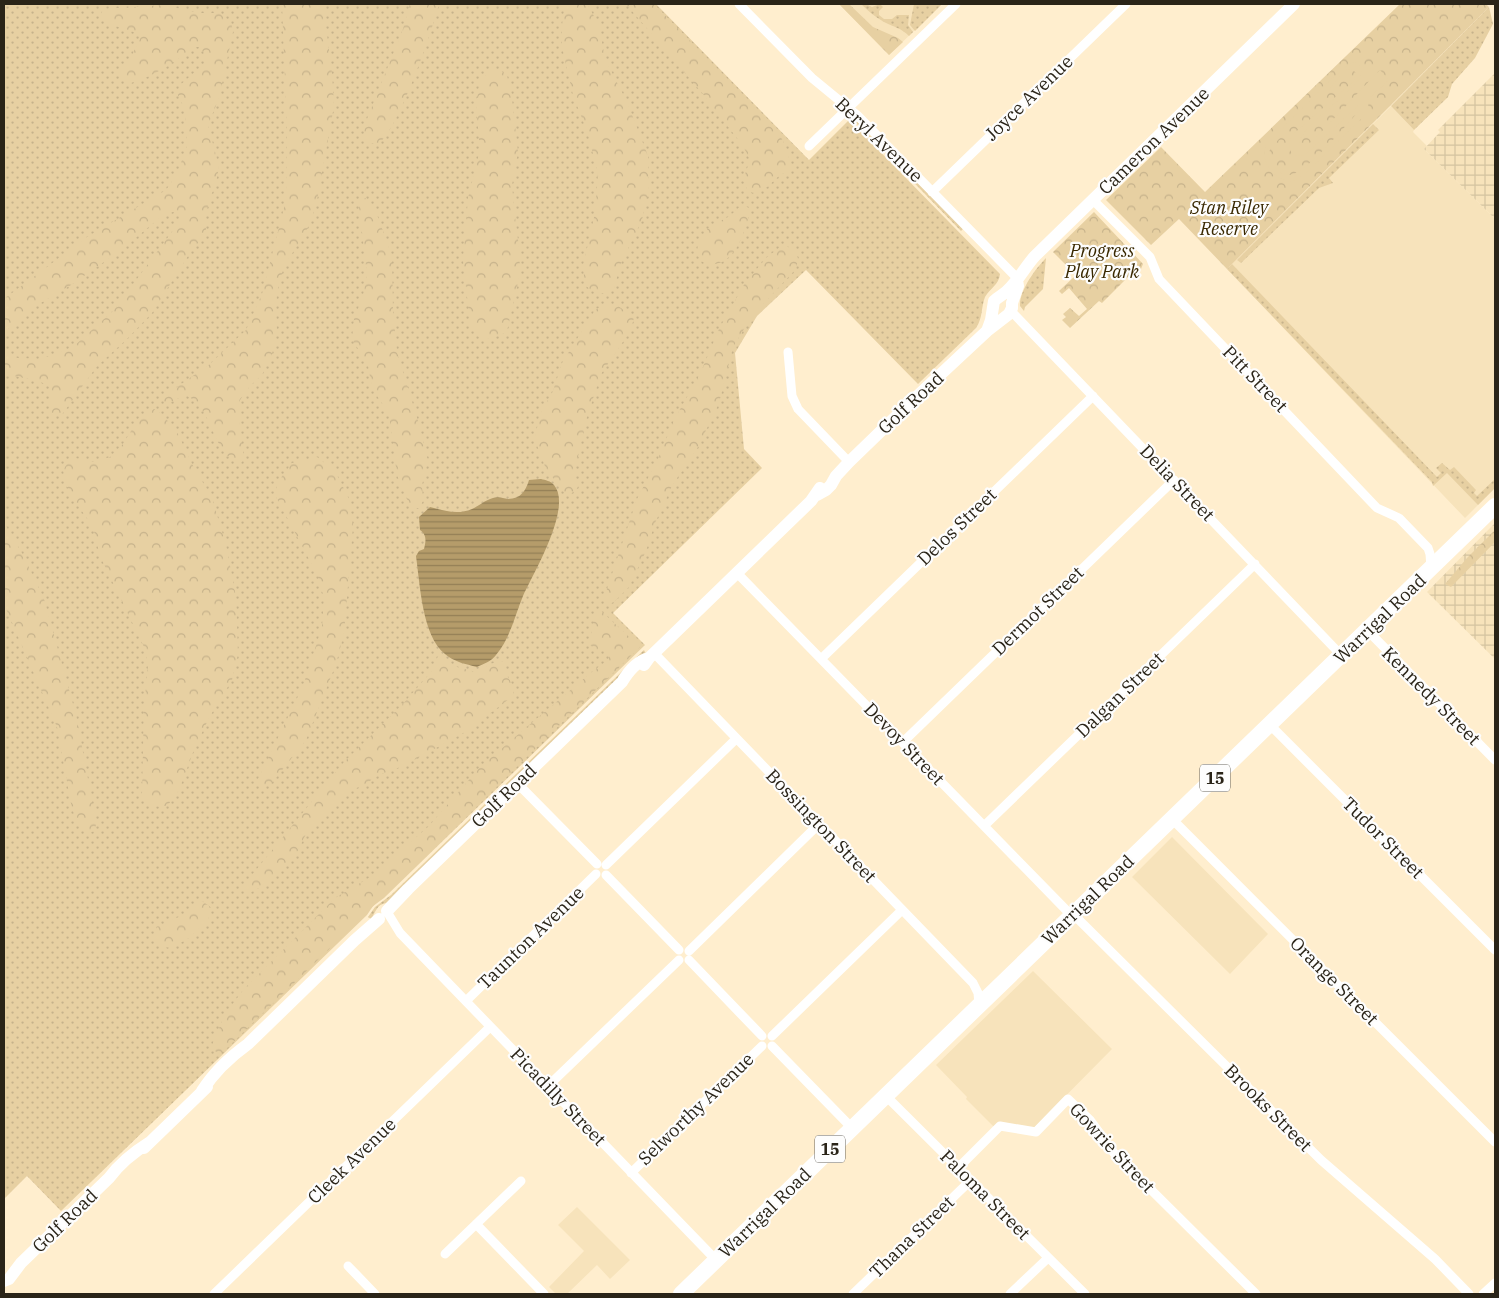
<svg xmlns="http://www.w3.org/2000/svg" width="1499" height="1298" font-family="'IBM Plex Serif',serif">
  <defs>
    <pattern id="industrial-grid" width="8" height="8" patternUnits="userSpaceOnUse" patternTransform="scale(1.25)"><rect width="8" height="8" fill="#f7e3bb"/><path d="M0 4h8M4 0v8" fill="none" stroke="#d4c3a0"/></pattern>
    <pattern id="grass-dots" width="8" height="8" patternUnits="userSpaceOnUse" patternTransform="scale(1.25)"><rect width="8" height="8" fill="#e7d0a2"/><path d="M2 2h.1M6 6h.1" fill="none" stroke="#c6b28b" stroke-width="1.8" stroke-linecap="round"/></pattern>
    <pattern id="forest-crowns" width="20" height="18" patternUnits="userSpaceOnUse" patternTransform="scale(1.25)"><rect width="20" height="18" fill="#e7d0a2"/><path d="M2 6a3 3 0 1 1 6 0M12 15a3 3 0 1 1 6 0" fill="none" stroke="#c6b28b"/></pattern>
    <pattern id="water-rules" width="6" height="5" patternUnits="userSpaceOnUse" patternTransform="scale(1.25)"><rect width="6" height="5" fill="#b59c6a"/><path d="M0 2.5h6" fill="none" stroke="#937f56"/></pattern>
  </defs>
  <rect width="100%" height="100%" fill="#ffeece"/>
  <path fill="#f7e3bb" d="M839,4h103l-53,51z
    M1391,106l23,24 -1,2 14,14 -3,3 71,70v269l-30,30 -238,-249z
    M1172,837l96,97 -38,40 -98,-97z
    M1033,971l79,78 -78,79h-39l-29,-29 1,-2 -31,-32z
    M577,1207l53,53 -20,19 -13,-14 -30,29h-11l-7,-7 35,-36 -26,-26z"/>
  <path fill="url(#industrial-grid)" d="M1495,73v146l-71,-70 16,-17 -2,-2z
    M1495,523v136l-68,-67z"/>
  <path fill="url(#grass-dots)" d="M4,4h652l153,156 40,-40 151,154c-1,11 -10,14 -15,23 -4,10 -2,21 -9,31l-58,56 -112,-114 -49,46 -22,37 9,96 18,19 -149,145 32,32 -261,253 -11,8 -6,9 -306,296 -34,-35 -23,23z
    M861,4h5l6,3 8,-3 3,3 -4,4v4l5,4h8l5,-4h12l-1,10 5,7 -4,4c-8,-8 -15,-9 -25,-14 -9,-5 -16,-11 -23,-18z
    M914,4h28l-27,27 -5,-6z
    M1489,7l4,17 -18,34 -23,26 -4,13 -34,33 -23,-24z
    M851,116l6,4 6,10 19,15 81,84 -2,2 -110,-113z
    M1373,124l6,6 -50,48 4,5 -14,5 -78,75 -4,-3z
    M1046,258l-3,31 -18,18 -1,4 -4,-5c-1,-15 16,-38 26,-48z
    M1232,264l205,213 4,-4 -5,-5 6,-5 8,7 4,-3 22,23 -2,3 3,3 18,-17v9l-17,17 -31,-32 -14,13 -1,-4 -205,-213z
    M644,650l2,4 -260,249c-10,2 -10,9 -15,16l-3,-2 7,-10 16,-12z"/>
  <path fill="url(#forest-crowns)" d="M282,4h41l9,69 2,33 -18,100 -10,26 -22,34 -7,26 -1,18 1,21 -5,23 -10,21 -12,11 -10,14 -1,22 5,37 -4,5c-30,-11 -26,-58 -55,-69l-18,9 -3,-2v-6l46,-32 36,-34 16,-36 24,-94 1,-68z
    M410,4h29c-7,27 -41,127 -61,140l-10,-1 -4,-7 1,-12 38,-95z
    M565,4h22l12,21 6,34 22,43 21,54 1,31 -7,33 -21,43 -7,25 -8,6 -14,-3 -7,-6 -2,-19 12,-53 3,-39 -10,-40 -15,-39 -11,-48v-22z
    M626,4h28l117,119c11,15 21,29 18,48l-9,4 -13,12 -14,6 -6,-4 -4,-9 7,-20 -7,-14 -40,-52z
    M839,4h10l24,23 25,11 5,4 -14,13z
    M1400,4h86l3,3 -262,262 -48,-50 -28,26 -45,-45 55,-53 44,45z
    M164,5l34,8h21l12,9 2,10 -14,66 -11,27 11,42 -4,20 -6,12 -3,18v13l-5,10 -8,8 -41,65 -26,27 -29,26 -36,50h-6l-5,-3v-26l-11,-6 -35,-7v-20l14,4 23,1 32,-12 41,-37 63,-85 4,-9 -2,-4h-6l-11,4 -41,34 -50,35 -32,19 -35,28v-33l83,-62 79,-47 11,-16 10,-28 -2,-37 -7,-13 1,-10 25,-22 1,-9 -5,-8h-8c-18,17 -37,28 -61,36l-7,-2 -5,-7 10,-13 11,-22 -2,-5c-11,-6 -30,-8 -38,-17l3,-8z
    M499,69l8,7 4,14 7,62 -6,33 3,32 5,38 -1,23 -12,53 -6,4 -17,5 -6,-4 -8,-12 -7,-64 5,-62 12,-48 -4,-45 4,-25 11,-9z
    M366,198l10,14 16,44 1,55 4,41 21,69 10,39 -6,25 1,16 -4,7h-5l-5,-4 -12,-29 -8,-61 -17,-26 -4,-23 -16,-26 2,-20 9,-23 4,-22 -8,-67 3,-8z
    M743,205l6,3 2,3c-5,12 -8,28 -16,39 -19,28 -54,12 -29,-19 8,-10 12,-8 22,-14 5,-3 9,-9 15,-12z
    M1094,212l49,52 -2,5 -3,-2 -36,36 -3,-2 -29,27 -8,-8 4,-3 -3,-3 7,-6 9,8 8,-7 -18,-21 -7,6 -3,-3 17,-16 -23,-23z
    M784,244l10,7 4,7 -2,11 -44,47 -19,31 -14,56 -21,44 -26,39 -17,37 -9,28 -17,36 -15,15 -5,2 -3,-2v-10l31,-93 21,-40 16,-39 26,-46 19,-45 26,-46 21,-25z
    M602,306h16l16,11 -3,13 -30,44 -15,46 -12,55 4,12 -6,6 -8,-1 -18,-23 -11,-29 4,-24 14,-25 9,-28 33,-53z
    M154,409l9,6 15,19 14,30 20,34 14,47 10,52 2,57 -6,26 -22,36 -15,31 -16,43 -11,15c-13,4 -18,0 -26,-11l2,-88 4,-40 -3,-17 -45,-93 -7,-29 -25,-36 -5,-21 6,-9 6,-3 19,4 16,-5 13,-13 16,-26z
    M317,457l18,14 14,28 4,27 -9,107 -8,31 -30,76 -35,44 -10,1 -3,-6 45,-93 19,-59 2,-29 -7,-24 -41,-77 1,-14 15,-20z
    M4,523l19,32 21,44 32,116 15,80c1,12 7,25 4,36l-9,2 -7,-8 -7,-16 -15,-82 -53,-123z
    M1495,530v12l-44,45 -6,-3 22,-26z
    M600,610l40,37 -419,407 -5,-2 -4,-7 13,-31 19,-25 91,-91 37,-22 57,-50 52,-60 112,-95 15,-11 3,-8 -6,-4 -9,2 -6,-5 3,-25z
    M438,656l19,11 19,5 17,-9 11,-2 3,14 7,13 -1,8 -46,35 -64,35 -24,9 -17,11 -14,5 -26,25 -16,18 -9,18 -36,35 -10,5 -6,-1 -2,-5 101,-124 57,-56 31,-35z
    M202,901l10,7 -4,12 -19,18 -18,10 -12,-2 -5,-7 3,-12 26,-12z"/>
  <path fill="#e7d0a2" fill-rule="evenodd" d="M1354,62l7,4 1,7 -3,6c-10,16 -60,49 -60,65l6,3 5,-4c24,-23 46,-49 70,-73l9,10 -20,18 -1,10 -4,8 -60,59c-5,3 -9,7 -15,6 -16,-2 -30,-22 -23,-36l60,-61 23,-20zM1352,69l4,4 -2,8 -62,54 -3,9 2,8 5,4 9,-1 56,-52v6c-14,14 -54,65 -72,66 -7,0 -12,-5 -16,-10 -5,-6 -5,-11 -2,-18l59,-59 10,-12 6,-6z"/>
  <path fill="url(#water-rules)" d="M541,479c4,1 10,2 13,6 19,22 -21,89 -31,111 -8,19 -13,43 -27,59 -4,6 -13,9 -19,12 -11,-3 -23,-5 -32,-13 -23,-18 -25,-70 -29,-98l3,-5 5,-2c2,-8 3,-14 -4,-19l-1,-13 11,-10c15,4 28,8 42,2 7,-3 13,-9 21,-11 5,-2 10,0 15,1 13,0 18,-9 21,-19z"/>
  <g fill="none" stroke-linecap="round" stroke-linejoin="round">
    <path stroke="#fff" stroke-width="9" d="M739,4l73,74 45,37 161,164
      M809,146l147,-142
      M932,192l194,-188
      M1093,200l57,57 9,22 218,229 22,10 29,30 2,6 1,14
      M1011,311l331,345
      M788,352l4,44 6,13 51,53
      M737,573l335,343
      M1368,631l127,129
      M654,653l319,330 5,10 1,12
      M821,659l272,-263
      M1270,725l225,225
      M903,742l271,-262
      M517,783l80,81
      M1172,819l323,323
      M984,826l271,-262
      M606,865l130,-126
      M606,875l73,75
      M1073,914l248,246 114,99 34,35
      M389,915l11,18 316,327
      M689,951l130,-127
      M689,960l73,76
      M466,1001l130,-127
      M772,1036l130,-126
      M772,1046l80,82
      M548,1086l131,-126
      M886,1096l199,198
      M958,1168l42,-42 36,6 32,-33 22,21 24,33 142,141
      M631,1173l131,-127
      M476,1224l68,70
      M445,1254l76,-73
      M348,1266l27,28
      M214,1294l276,-267
      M853,1294l118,-114
      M1010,1294l38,-36
      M1483,1294l12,-11"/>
    <path stroke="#fff" stroke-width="12" d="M987,331l4,-11 3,-19c4,-4 9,-6 13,-10 11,-10 18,-24 28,-35l259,-252
      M817,495l9,-5 5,-5 5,-9 13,-14 63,-61 75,-70 22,-17 3,-6v-5l6,-17 -1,-6
      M644,665l5,-7 162,-157 9,-13
      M387,911l21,-22 214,-207c6,-10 15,-21 27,-24
      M202,1091c12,-19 28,-34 46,-47l107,-104 24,-21
      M144,1148l63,-61
      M4,1281l5,-2 12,-16 88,-85c11,-15 25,-26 41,-36"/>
    <path stroke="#fff" stroke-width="16" d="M681,1294l814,-788"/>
  </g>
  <g text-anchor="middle" stroke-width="4.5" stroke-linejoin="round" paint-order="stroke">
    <g fill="#fdfdfd" stroke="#69655d" stroke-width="1">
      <rect x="1200" y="764.5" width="30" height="27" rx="4"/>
      <rect x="815" y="1135.5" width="30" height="27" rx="4"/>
    </g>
    <g font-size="16" font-weight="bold" fill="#2a2418">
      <text x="1215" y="784">15</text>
      <text x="830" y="1155">15</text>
    </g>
    <g font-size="18" fill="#2a2418" stroke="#fdfdfd">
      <text transform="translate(1029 98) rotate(-44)" y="6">Joyce Avenue</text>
      <text transform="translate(879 140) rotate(44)" y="6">Beryl Avenue</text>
      <text transform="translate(1154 141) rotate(-44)" y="6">Cameron Avenue</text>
      <text transform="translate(1255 379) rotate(46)" y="6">Pitt Street</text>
      <text transform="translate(911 403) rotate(-43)" y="6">Golf Road</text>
      <text transform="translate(1177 483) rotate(46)" y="6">Delia Street</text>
      <text transform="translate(957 527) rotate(-44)" y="6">Delos Street</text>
      <text transform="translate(1038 611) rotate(-44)" y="6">Dermot Street</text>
      <text transform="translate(1380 619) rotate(-44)" y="6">Warrigal Road</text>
      <text transform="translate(1120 695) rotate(-44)" y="6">Dalgan Street</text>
      <text transform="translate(1431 696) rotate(45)" y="6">Kennedy Street</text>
      <text transform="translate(904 744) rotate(46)" y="6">Devoy Street</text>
      <text transform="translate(504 796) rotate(-44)" y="6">Golf Road</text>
      <text transform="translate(821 826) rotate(46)" y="6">Bossington Street</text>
      <text transform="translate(1383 838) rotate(45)" y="6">Tudor Street</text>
      <text transform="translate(1088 900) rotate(-44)" y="6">Warrigal Road</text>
      <text transform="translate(531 938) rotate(-44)" y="6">Taunton Avenue</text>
      <text transform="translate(1334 981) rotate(45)" y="6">Orange Street</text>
      <text transform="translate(558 1097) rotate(46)" y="6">Picadilly Street</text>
      <text transform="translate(1268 1108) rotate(45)" y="6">Brooks Street</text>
      <text transform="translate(696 1109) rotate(-44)" y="6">Selworthy Avenue</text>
      <text transform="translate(1112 1148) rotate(47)" y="6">Gowrie Street</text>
      <text transform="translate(352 1161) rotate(-44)" y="6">Cleek Avenue</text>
      <text transform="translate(985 1195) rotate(45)" y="6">Paloma Street</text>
      <text transform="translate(765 1213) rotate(-44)" y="6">Warrigal Road</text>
      <text transform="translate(65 1221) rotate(-44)" y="6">Golf Road</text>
      <text transform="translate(912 1237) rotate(-44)" y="6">Thana Street</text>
    </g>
    <g font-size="18" font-style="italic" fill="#392800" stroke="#fdfdfd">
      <text x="1229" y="214">Stan Riley<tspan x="1229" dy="21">Reserve</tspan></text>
      <text x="1102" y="257">Progress<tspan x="1102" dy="21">Play Park</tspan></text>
    </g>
  </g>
  <rect width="1499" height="1298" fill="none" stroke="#2a2418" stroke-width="10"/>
</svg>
